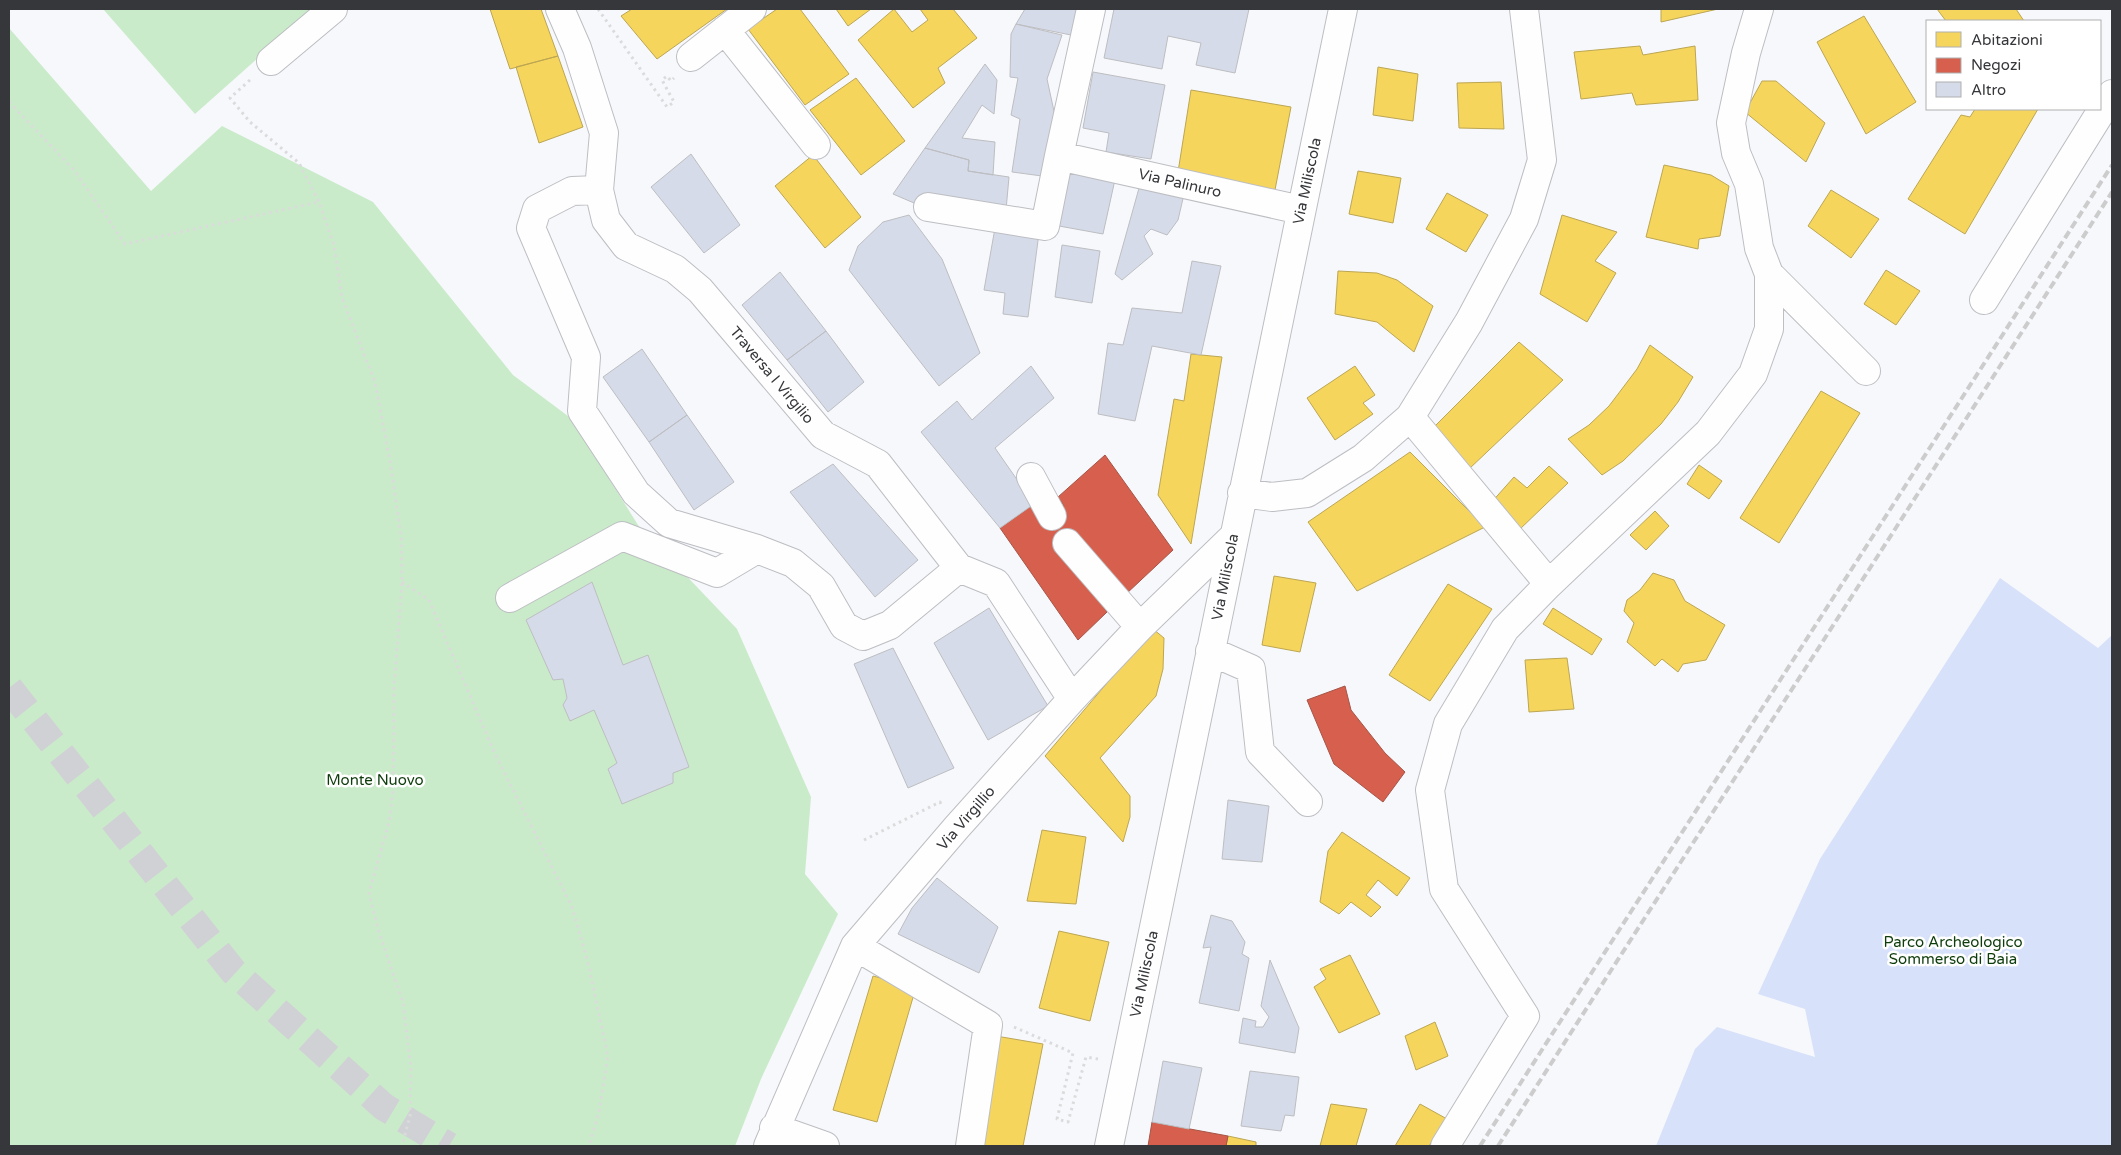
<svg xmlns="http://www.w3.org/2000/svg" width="2121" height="1155" font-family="'Varela Round',sans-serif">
  <rect width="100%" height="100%" fill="#f7f8fc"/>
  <path fill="#caebca" d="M103,9h210l-118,105z
    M9,28l142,163 71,-65 151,76 140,173 59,44 66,106 99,104 74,168 -6,77 33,40 -77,165 -26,67h-726z"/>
  <path fill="#d7e1f9" d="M2000,578l98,70 14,-13v511h-456l39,-97 22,-22 98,30 -10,-48 -47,-15 62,-135z"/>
  <path fill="#f6d55c" stroke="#bca652" d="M490,9h51l17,47 -48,13z
    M632,9h95l-70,50 -36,-43z
    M777,9h23l49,65 -44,31 -57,-76z
    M836,9h35l-23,17z
    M894,9l18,23 16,-12 -8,-11h33l24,29 -39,30 7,15 -32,25 -55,-68z
    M1661,9h57l-57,13z
    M1937,9h79l8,12h-78z
    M1864,16l52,86 -50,32 -49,-92z
    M1640,46l3,9 52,-9 3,54 -62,5 -4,-12 -51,6 -7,-47z
    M558,56l25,71 -44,16 -23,-76z
    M1378,67l40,7 -5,47 -40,-6z
    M856,78l49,63 -44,34 -51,-65z
    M1762,81h14l49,42 -19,39 -61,-50z
    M1501,82l3,47 -45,-1 -2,-45z
    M1191,90l100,17 -17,88 -96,-23z
    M1975,109h63l-73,125 -57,-35 53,-84 9,2z
    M813,155l48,62 -36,31 -50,-62z
    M1664,165l47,10 18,11 -9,50 -21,3 -1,10 -52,-12z
    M1358,171l43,7 -8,45 -44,-9z
    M1831,190l48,29 -28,39 -43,-32z
    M1447,193l41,22 -22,37 -40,-23z
    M1562,215l55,17 -22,29 21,12 -29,49 -47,-28z
    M1886,270l34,21 -24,34 -32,-21z
    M1338,271l39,2 20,7 36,26 -19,46 -37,-30 -42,-8z
    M1519,342l44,38 -94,89 -36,-41z
    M1650,345l43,32 -15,25 -17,22 -38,37 -21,14 -34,-36 21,-14 20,-19 28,-37z
    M1191,354l31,3 -31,187 -33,-49 16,-96 10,2z
    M1355,366l20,29 -12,8 10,11 -38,26 -28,-42z
    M1821,391l39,22 -81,130 -39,-25z
    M1410,452l75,75 -128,64 -49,-69z
    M1699,465l23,16 -13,18 -22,-15z
    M1549,466l19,17 -49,47 -29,-26 24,-27 13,11z
    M1655,511l14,15 -23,24 -16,-15z
    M1653,573l21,7 11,21 40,24 -19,35 -23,4 -5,8 -16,-13 -7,7 -28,-24 7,-19 -10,-12 3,-11 13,-10z
    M1274,576l42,7 -16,69 -38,-7z
    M1448,584l44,25 -62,92 -41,-26z
    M1553,608l49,31 -10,16 -49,-31z
    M1153,629l11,9 -1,31 -7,27 -56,62 30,38v21l-7,25 -78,-86z
    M1567,658l7,51 -45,3 -4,-52z
    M1042,830l44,7 -10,67 -49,-3z
    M1342,832l68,46 -13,18 -19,-16 -12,15 15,12 -10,10 -20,-15 -12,12 -19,-12 8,-51z
    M1059,931l50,11 -19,79 -51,-13z
    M1350,955l30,59 -41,19 -25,-46 12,-8 -6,-10z
    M873,976l43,11 -39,135 -44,-12z
    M1435,1022l13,34 -32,14 -11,-34z
    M996,1036l47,8 -20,102h-49z
    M1331,1104l36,5 -11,37h-36z
    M1420,1104l27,15 -18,27h-34z
    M1228,1136l28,6v4h-30z"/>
  <path fill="#d6604d" stroke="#a65447" d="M1105,455l68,95 -48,45 -46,-59 -20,11 48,65 -29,28 -78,-112 34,-24 11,16 19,-14 -6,-9z
    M1345,686l6,24 34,43 20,19 -22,30 -49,-38 -27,-64z
    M1152,1122l76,14 -2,10h-78z"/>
  <path fill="#d6dbe9" stroke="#bdbec1" d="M1025,9h60l-4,28 -65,-13z
    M1114,9h135l-14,64 -39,-8 5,-22 -33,-7 -6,33 -58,-11z
    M1016,24l46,11 -15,44 10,46 -15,51 -30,-4 8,-53 -9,-4 7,-37 -8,-1 1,-43z
    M985,64l12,16 -3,34 -12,-9 -20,33 33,4 -2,33 -25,-4 1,-11 -44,-12z
    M1093,72l72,13 -14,74 -45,-7 3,-19 -26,-5z
    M925,148l44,12 -1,11 41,6 -3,33 -85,-4 -28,-12z
    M691,154l49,71 -36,28 -53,-66z
    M1070,168l46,7 -13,59 -44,-8z
    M1141,181l44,9 -7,30 -11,15 -16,-6 -7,7 9,18 -31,26 -7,-6z
    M909,215l33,44 38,94 -41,33 -90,-116 9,-24 25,-24z
    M995,228l44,5 -11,84 -25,-3 2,-21 -21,-3z
    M1062,245l38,6 -8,52 -37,-6z
    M1192,261l29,5 -20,89 -49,-9 -17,75 -37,-7 10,-71 15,2 9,-37 50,5z
    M780,272l46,59 -39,29 -45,-55z
    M826,331l38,51 -36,30 -41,-52z
    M642,349l45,66 -38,27 -46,-65z
    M1031,366l23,32 -59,50 39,56 -34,24 -79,-96 36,-31 15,19z
    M687,415l47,67 -40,28 -45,-68z
    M833,464l85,96 -43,37 -85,-105z
    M592,582l31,83 25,-10 41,112 -16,6v10l-51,21 -14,-35 9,-6 -23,-53 -24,11 -7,-16 4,-7 -4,-19 -10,1 -27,-60z
    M989,608l59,98 -60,34 -54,-97z
    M893,648l61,120 -46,20 -54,-124z
    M1228,800l41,6 -7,56 -40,-3z
    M937,878l61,49 -19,46 -81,-39 14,-26z
    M1211,915l21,6 13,21 -3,12 7,4 -10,53 -40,-8 12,-56 -8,1z
    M1270,960l29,68 -4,25 -56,-10 4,-25 13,3 -1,6h8l6,-10 -8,-11z
    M1163,1061l39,7 -13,61 -37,-7z
    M1250,1071l49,6 -5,39 -9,-1 -4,16 -40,-5z"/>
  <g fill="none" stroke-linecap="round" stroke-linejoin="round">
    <path stroke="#d0d1d5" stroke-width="28" stroke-dasharray="28 14" stroke-linecap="butt" d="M9,688l224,283 151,136 65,39"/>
    <defs>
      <path id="minor" d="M560,9l17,39 27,85 -5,57 7,30 20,26 49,23 25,21 123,145 55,29 81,104 37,15 76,116
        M1759,9l-13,44 -15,70 5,30 13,31 10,64 10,26 97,97
        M725,30l91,115
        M691,57l61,-48
        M271,61l62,-52
        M1059,156l32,-147
        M599,190l-27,1 -35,18 -6,19 55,129 -4,54 54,82 33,30 88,26 36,14 28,23 23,40 19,10 27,-11 69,-57
        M928,207l117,19 14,-70 242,54
        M1984,300l128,-206
        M1031,477l21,39
        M1242,493l30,4 35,-4 56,-35 47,-41
        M1067,543l73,84
        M1549,584l159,-151 45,-59 16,-45v-55
        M510,598l112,-62 95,37 40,-24
        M1210,651l41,18 9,83 48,50
        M855,946l133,79 -18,121
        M774,1128l51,18
        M768,1146l87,-200 102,-119 115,-128 68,-72 93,-90
        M1109,1146l234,-1137
        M1445,1146l80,-130 -81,-127 -14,-99 18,-66 57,-95 44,-45 -139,-167 59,-95 55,-103 18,-59 -18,-151"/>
    </defs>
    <use href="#minor" stroke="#bdbec2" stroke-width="30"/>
    <path stroke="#dbdbdc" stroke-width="3" stroke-dasharray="2.5 4" stroke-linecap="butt" d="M598,9l69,98 7,-5 -12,-22 5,-4 4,5 3,-3
      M250,80l-20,18 20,24 49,41 20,39 15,43 8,53 33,84 15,79 11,75 1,46 -8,107 -1,103 -4,30 -20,71 9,36 25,74 8,65 -1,48 -8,30
      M9,102l65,68 51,74 194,-42
      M402,582l27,18 66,154 77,153 16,56 20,93 -9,56 -10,34
      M864,840l76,-38 1,2
      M1014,1027l59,26 -16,66 11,3 18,-65 12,2"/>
    <use href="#minor" stroke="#fefeff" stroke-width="28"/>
    <path stroke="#cccccd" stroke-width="4" stroke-dasharray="8 4" stroke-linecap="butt" d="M1480,1146l632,-981
      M1498,1146l614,-954"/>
  </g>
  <g text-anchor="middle" stroke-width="5" stroke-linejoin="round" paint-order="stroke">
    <g font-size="15" fill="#36373a" stroke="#fff">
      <text transform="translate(1307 181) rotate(-78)" y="5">Via Miliscola</text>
      <text transform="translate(1180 183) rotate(13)" y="5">Via Palinuro</text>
      <text transform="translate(772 375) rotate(50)" y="5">Traversa I Virgilio</text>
      <text transform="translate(1225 577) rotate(-79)" y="5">Via Miliscola</text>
      <text transform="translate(966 818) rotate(-49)" y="5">Via Virgillio</text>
      <text transform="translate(1144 974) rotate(-78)" y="5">Via Miliscola</text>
    </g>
    <g font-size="15" fill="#0e3c0c" stroke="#fff">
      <text x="375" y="785">Monte Nuovo</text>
      <text x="1953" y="947">Parco Archeologico<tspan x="1953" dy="17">Sommerso di Baia</tspan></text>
    </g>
  </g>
  <rect width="2121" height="1155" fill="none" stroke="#36373a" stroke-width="20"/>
  <rect x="1926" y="20" width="175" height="90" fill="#ffffff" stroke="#afafb0"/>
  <rect x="1936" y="32" width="25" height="15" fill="#f6d55c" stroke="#afafb0"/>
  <text x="1971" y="45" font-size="15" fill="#36373a">Abitazioni</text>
  <rect x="1936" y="58" width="25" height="15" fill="#d6604d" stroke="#afafb0"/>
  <text x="1971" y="70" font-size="15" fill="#36373a">Negozi</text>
  <rect x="1936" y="82" width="25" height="15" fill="#d6dbe9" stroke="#afafb0"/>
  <text x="1971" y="95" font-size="15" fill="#36373a">Altro</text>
</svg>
